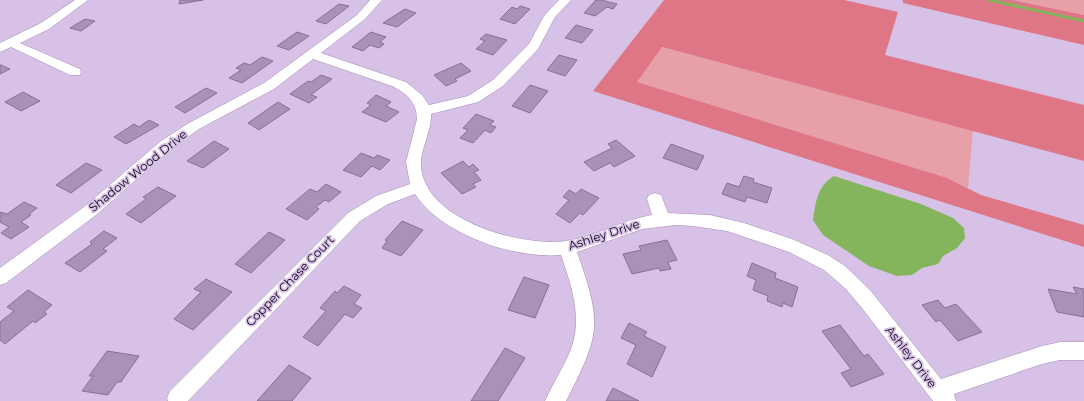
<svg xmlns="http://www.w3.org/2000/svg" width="1084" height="401" font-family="Montserrat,sans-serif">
  <rect width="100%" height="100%" fill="#d8c1e7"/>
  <path fill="#e8a0a8" d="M1013,0h71v15z
    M661,47l312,83 -5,58 -22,-10 -310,-96z"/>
  <path fill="#df7685" d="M664,0h180l54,12 -13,43 199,50v56l-422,-114 -25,35 310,96 34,17 103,30v22l-491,-156z
    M903,0h110l71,15v30l-181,-42z"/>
  <path fill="#84b45b" d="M834,176l87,28 32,14 11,10 1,10 -8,10 -14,8 -5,8 -16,4 -10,7 -15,1 -28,-10 -46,-31 -10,-15c3,-18 4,-34 21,-44z"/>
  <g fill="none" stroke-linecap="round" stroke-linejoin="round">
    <path stroke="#84b45b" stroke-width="3" d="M989,0l95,21"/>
  </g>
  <path fill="#a892b6" stroke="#867193" d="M180,0h23l-24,4z
    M596,0h5l16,4 -4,5 -6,-2 -12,9 -11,-3z
    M339,4l10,2 -23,18 -10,-3z
    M520,6l10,3 -15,15 -15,-5 12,-12 5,2z
    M405,9l11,4 -19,14 -14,-4z
    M85,19l10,2 -14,10 -11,-3z
    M576,25l17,5 -11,13 -17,-5z
    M297,32l12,4 -20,14 -12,-4z
    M371,32l15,5 -6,5 4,2 -5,4 -9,-3 -7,6 -11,-4z
    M486,34l21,6 -14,15 -17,-6 9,-8 -5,-2z
    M559,55l18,5 -12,16 -18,-6z
    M262,57l11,4 -31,22 -13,-5 12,-8 -5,-2 8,-5 6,2z
    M461,63l10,8 -16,8 2,2 -11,5 -12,-11z
    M0,65h1l9,4 -10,5z
    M321,75l11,4 -21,16 6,2 -8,6 -19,-9 18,-13 3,1z
    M530,85l18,6 -18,22 -18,-7z
    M206,88l11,5 -32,20 -10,-6z
    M23,92l17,9 -19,10 -16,-9z
    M376,95l15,7 -5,4 13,6 -13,10 -24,-10 9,-7 -4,-2z
    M278,102l12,7 -31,21 -11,-7z
    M476,114l18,7 -4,4 6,2 -5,6 -6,-3 -12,13 -13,-5 8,-8 -5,-2z
    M149,120l10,5 -33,19 -12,-7 20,-13 5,3z
    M616,140l19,16 -21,11 -4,-4 -16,8 -10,-9 28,-14 -4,-4z
    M214,141l15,8 -26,19 -16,-7z
    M671,144l33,12 -7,14 -34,-12z
    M361,153l13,5 3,-3 13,5 -10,10 -8,-4 -11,11 -18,-7z
    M463,161l6,6 4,-3 6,6 -5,2 7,8 -8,4 3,3 -14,7 -21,-21z
    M86,163l16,7 -31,23 -15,-8z
    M744,176l10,3 -1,3 19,6 -5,15 -20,-6 -2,5 -23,-8 5,-11 12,4z
    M326,184l15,8 -12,10 -4,-2 -9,7 3,2 -12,11 -21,-11 24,-20 7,3z
    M158,187l18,9 -35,27 -15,-9 20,-15 -3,-2z
    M581,189l18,9 -16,17 -3,-2 -10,10 -14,-9 13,-14 -6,-3 6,-7 7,4z
    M24,202l13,6 -8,6 2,1 -10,7 8,5 -18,12 -10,-6 8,-6 -9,-5v-10l7,2z
    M402,221l21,9 -22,26 -19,-8 5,-7 -2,-1z
    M104,231l13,7 -14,11 4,2 -27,21 -15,-9 27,-19 -2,-2z
    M269,232l16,8 -34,33 -16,-9z
    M667,240l10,20 -9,2 3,7 -11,2 -1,-3 -27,6 -9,-20 18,-4 -2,-4z
    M752,263l24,10 -1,5 23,9 -6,20 -9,-4 -1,4 -15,-6 1,-5 -15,-6 3,-10 -9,-4z
    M524,277l25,8 -14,33 -27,-8z
    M206,279l26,13 -39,38 -19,-11 27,-27 -7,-3z
    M344,286l17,9 -7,9 8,4 -9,10 -8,-4 -27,32 -15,-9 23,-26 -6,-3 15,-17 2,2z
    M1073,287l11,2v28l-27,-5 -9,-23 29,5z
    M28,290l24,15 -8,7 3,2 -12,9 -2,-2 -28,23 -5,-4v-18l14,-11 -7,-4z
    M938,300l7,8 11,-4 26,28 -24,9 -18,-21 -4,2 -14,-17z
    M629,323l18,9 -3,4 22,11 -14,30 -25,-13 9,-19 -15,-7z
    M840,325l24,31 4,-2 16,20 -33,13 -10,-14 10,-4 -29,-38z
    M505,348l20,10 -27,43h-27z
    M107,351l32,5 -18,26h-4l-9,13 -26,-4 11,-15h-4z
    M289,365l22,13 -19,23h-35z
    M613,388l26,13h-33z"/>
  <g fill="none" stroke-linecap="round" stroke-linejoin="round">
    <defs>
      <path id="minor" d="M75,0h13l-39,29 -29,14 60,26 1,3 -1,3h-10l-59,-28 -11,5v-9l41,-20z
        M370,0h12l-17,19 -44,34 85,29 16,13 7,10 39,-9 25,-16 36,-36 15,-28 15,-16h12l-16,17 -17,32 -35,37 -25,16 -47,12c1,20 -14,38 -9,59 10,49 101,74 143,68 31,-4 57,-21 87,-26l-5,-16 2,-4 6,-2 6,2 7,18 42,2 34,8 48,16 36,16 17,11 25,24 71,89 101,-33 18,-4h24v18h-24l-18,4 -88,30 2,7h-23l-71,-93 -16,-19 -22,-19 -35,-18 -62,-21 -34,-5 -17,-1 -34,4 -65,23c25,72 24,81 -11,149h-21c7,-16 17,-31 24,-47 15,-34 3,-66 -8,-99 -47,4 -119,-20 -146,-61l-27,10 -28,17 -172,180h-20l-1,-3 3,-7 178,-178 28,-17 34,-12 -4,-22 11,-43c0,-17 -11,-26 -25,-33l-79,-27 -39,30 -75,40 -28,20 -75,66 -90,68 -6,2v-17l84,-61 77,-66 28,-18 75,-40 93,-68z"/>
    </defs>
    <use href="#minor" stroke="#a38db0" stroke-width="1"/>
    <use href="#minor" fill="#fff" fill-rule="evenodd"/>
  </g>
  <g text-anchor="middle" stroke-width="3.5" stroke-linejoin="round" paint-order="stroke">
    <g font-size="12" fill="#110916" stroke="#d8c1e7">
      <text transform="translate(138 171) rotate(-39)" y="4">Shadow Wood Drive</text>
      <text transform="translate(604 235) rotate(-18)" y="4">Ashley Drive</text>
      <text transform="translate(290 281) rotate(-46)" y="4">Copper Chase Court</text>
      <text transform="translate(911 357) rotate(52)" y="4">Ashley Drive</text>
    </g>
  </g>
</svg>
